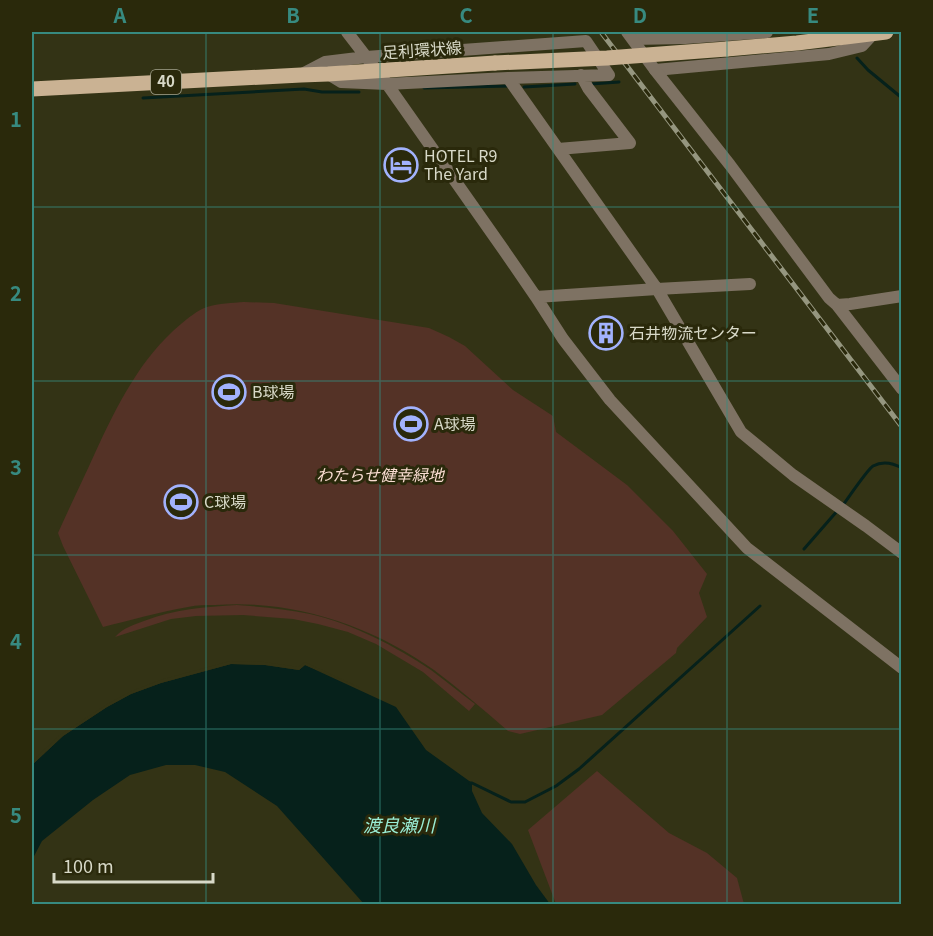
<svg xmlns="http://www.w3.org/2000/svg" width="933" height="936" font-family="Georgia,'Noto Sans JP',serif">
  <rect width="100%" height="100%" fill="#333315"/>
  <path fill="#543226" d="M244,302l30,1 155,25 20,9 16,9 48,44 40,26 3,16 71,53 46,46 34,43 -8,19 8,24 -30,31 -1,5 -74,62 -82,19 -12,-3c-24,-21 -49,-42 -74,-61 -63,-45 -142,-71 -219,-65 -9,0 -18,0 -27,2 -29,5 -57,13 -85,20l-40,-81 -5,-13c12,-27 25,-53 37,-80 22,-47 45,-95 86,-129 7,-6 17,-14 26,-17 12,-4 25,-4 37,-5z
    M237,605c25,2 49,4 73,9 43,10 85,32 121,56 15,11 29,23 44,34l-6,7 -46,-39 -47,-28 -28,-12 -30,-8 -25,-5 -50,-4 -47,1 -25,3 -56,18c8,-9 18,-12 29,-16 30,-12 61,-14 93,-16z
    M597,771l72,62 38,20 30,25 7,26h-188l-28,-74z"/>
  <path fill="#06211b" d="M231,664l34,1 34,5 6,-5 91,42 30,43 46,33v8l10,22 30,31 24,41 14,19h-186l-87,-98 -52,-34 -30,-7h-29l-36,10 -37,25 -51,41 -10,19v-95l31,-29 44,-29 24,-13 30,-11z"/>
  <path fill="#333315" d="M230,661l35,1 33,5 7,-5 56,26 -56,-23 -6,5 -34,-5 -34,-1 -70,19 -30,11 -24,13 -44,29 -31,29v-4l29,-27 45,-29 23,-13 31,-12z"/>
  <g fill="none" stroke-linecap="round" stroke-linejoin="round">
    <path stroke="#06211b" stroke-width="3" d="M857,58l11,12 34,28
      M591,84l28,-2
      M524,87l51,-3
      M424,88l85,-2
      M143,98l161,-9 18,3h37
      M843,505c6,-8 24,-35 30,-39 9,-5 20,-3 29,2
      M804,549l34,-39
      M470,783h2l39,19h14l31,-16 23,-17 181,-163"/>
    <path stroke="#7e7263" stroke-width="12" d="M347,32l40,52 116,165 33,48 27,42 47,61 137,148 155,120
      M633,39l52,-1 82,-6
      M655,70l174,-16 33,-8 12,-13 -2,-1
      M302,74l23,-12 41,-5 220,-16 23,34 -101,3 -121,6 -46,-2 -13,-8
      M581,75l7,13 42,55
      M508,78l149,211 84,143 52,43 73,51 36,27
      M558,149l72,-6
      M536,297l121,-8 93,-5"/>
    <path stroke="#7e7263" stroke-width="12" d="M627,32l28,38 75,95 99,133 8,7 65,84
      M837,305l13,-1 52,-8"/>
    <path stroke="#cab293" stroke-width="15" d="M727,49l70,-6 89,-11
      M32,89l269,-14 27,-1 167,-11"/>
    <defs>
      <path id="rail" d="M601,32l301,395"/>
    </defs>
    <use href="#rail" stroke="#95967f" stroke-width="5"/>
    <use href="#rail" stroke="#2a290b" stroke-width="3" stroke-dasharray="9" stroke-linecap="butt"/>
    <path stroke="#cab293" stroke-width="15" d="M495,63l112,-5 120,-9"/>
  </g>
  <path fill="none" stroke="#378a80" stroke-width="1.5" stroke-opacity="0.55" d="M206,32v872M380,32v872M553,32v872M727,32v872M32,207h870M32,381h870M32,555h870M32,729h870"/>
  <defs>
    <symbol id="hotel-ring" viewBox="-11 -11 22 22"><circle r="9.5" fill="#2a290b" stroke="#a2b2fd" stroke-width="1.5"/><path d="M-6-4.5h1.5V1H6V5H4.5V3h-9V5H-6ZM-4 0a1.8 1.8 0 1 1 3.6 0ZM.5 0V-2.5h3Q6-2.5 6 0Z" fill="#a2b2fd"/></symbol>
    <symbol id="building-ring" viewBox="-11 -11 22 22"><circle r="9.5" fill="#2a290b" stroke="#a2b2fd" stroke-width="1.5"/><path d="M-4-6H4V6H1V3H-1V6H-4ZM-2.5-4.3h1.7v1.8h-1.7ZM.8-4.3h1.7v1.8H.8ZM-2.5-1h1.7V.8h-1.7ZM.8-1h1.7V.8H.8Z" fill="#a2b2fd"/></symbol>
    <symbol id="stadium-ring" viewBox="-11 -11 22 22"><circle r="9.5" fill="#2a290b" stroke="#a2b2fd" stroke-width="1.5"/><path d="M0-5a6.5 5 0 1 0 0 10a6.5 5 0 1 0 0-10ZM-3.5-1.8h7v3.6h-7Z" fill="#a2b2fd"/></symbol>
  </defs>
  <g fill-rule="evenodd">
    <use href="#hotel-ring" x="382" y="146" width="38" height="38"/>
    <use href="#building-ring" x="587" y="314" width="38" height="38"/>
    <use href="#stadium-ring" x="210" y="373" width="38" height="38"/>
    <use href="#stadium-ring" x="392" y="405" width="38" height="38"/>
    <use href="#stadium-ring" x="162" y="483" width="38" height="38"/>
  </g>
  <g text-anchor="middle" stroke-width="6" stroke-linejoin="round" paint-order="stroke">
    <rect fill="#2a290b" stroke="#a4a48f" stroke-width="1.5" x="151" y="70" width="30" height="24" rx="4.5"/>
    <g font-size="15" font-weight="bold" fill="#d8d9c8">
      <text x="166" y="87">40</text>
    </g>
    <g font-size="16" fill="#d8d9c8" stroke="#2a290b">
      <text transform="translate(422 50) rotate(-4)" y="6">足利環状線</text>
    </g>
    <g font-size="16" fill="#d8d9c8" stroke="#2a290b" text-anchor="start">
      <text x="424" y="162">HOTEL R9<tspan x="424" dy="18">The Yard</tspan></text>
      <text x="629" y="339">石井物流センター</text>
      <text x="252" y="398">B球場</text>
      <text x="434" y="430">A球場</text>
      <text x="204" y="508">C球場</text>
    </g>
    <g font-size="16" font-style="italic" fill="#faddd2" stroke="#2a290b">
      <text x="380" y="481">わたらせ健幸緑地</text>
    </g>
    <g font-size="18" font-style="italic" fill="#9aeed6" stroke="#2a290b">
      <text x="399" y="832">渡良瀬川</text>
    </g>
  </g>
  <rect width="933" height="936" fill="none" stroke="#2a290b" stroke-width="66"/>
  <path d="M54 873v9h159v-9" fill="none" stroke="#d8d9c8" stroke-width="3"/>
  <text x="63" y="873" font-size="18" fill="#d8d9c8" stroke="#2a290b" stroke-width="4.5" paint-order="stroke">100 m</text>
  <rect x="33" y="33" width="867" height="870" fill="none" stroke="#378a80" stroke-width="2"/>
  <g font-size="20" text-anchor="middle" font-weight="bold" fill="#378a80">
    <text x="120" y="23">A</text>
    <text x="293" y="23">B</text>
    <text x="466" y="23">C</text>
    <text x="640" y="23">D</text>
    <text x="813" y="23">E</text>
    <text x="16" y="127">1</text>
    <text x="16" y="301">2</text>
    <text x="16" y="475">3</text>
    <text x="16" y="649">4</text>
    <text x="16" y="823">5</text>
  </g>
</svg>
